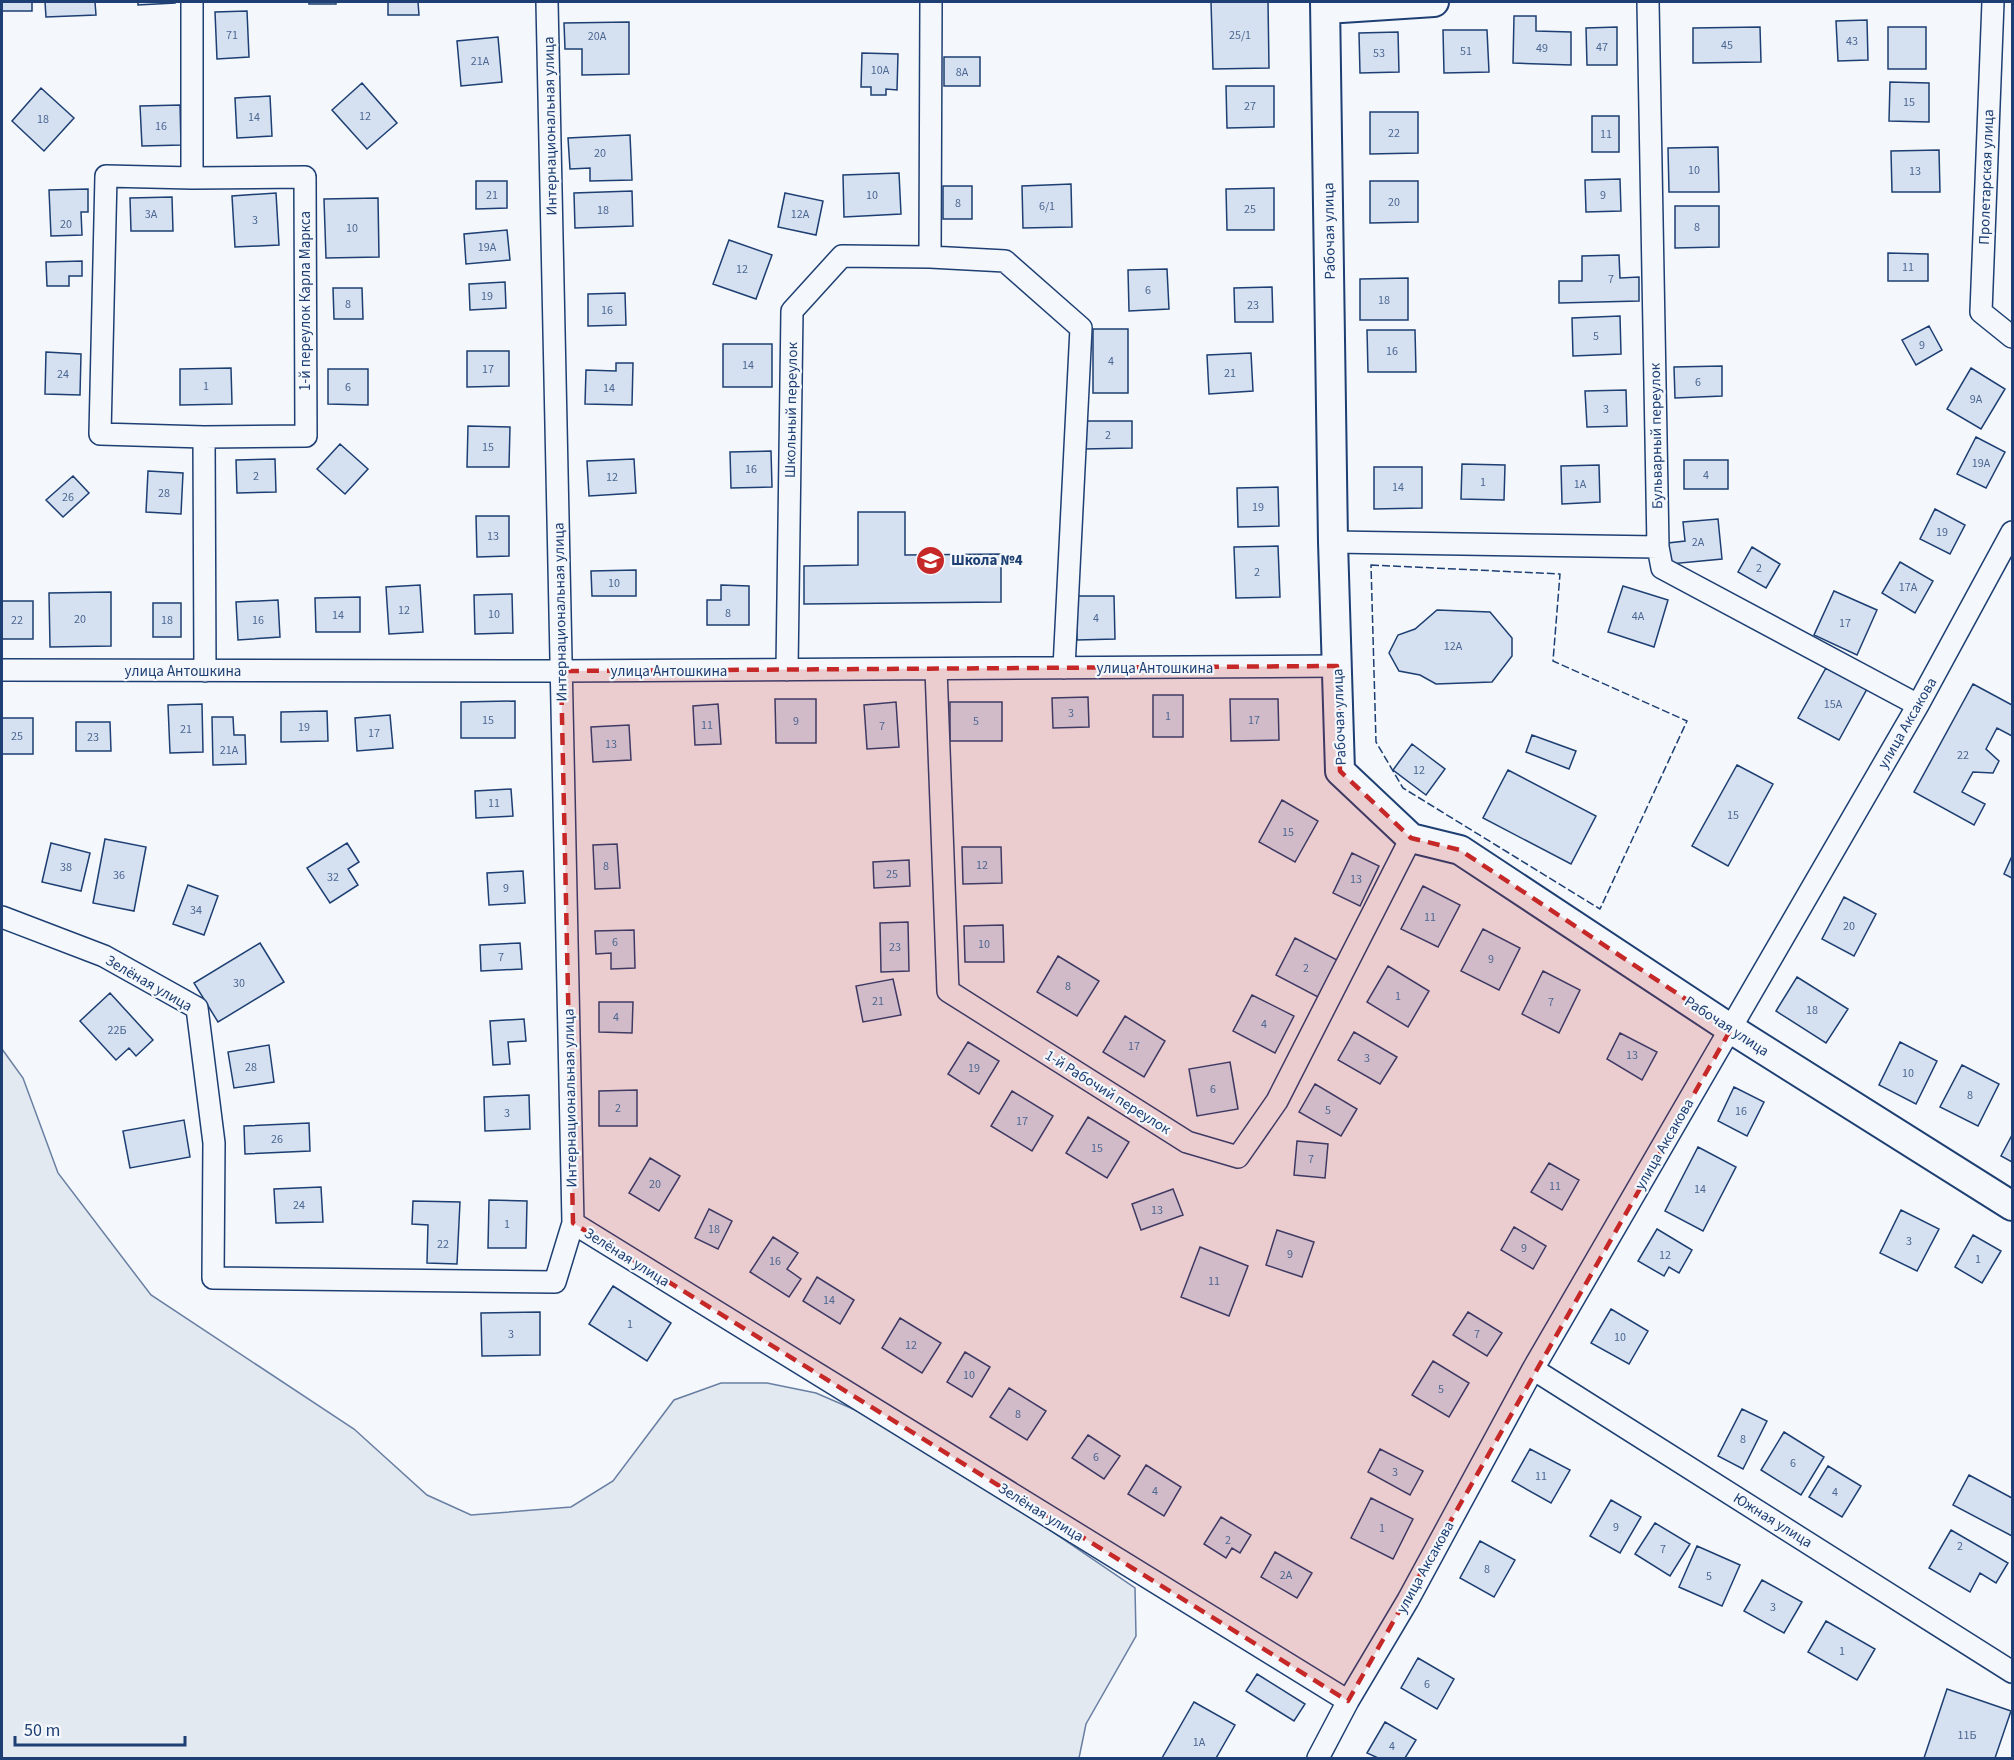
<svg xmlns="http://www.w3.org/2000/svg" width="2014" height="1760" font-family="'Source Sans 3',sans-serif">
  <rect width="100%" height="100%" fill="#f4f7fb"/>
  <path fill="#e3e9f0" stroke="#687fa3" stroke-width="1.5" d="M2,1049l21,29 35,95 93,122 203,134 73,66 44,20 100,-8 42,-26 61,-81 47,-17h46l49,10 90,39 229,156 1,48 -50,88 -7,34h-1077z"/>
  <path fill="#d5e0f0" stroke="#1d3f73" stroke-width="1.5" d="M2,2h30v9h-30z
    M45,2h50l1,13 -50,2z
    M138,2h37v1l-37,2z
    M309,2h27v2h-27z
    M388,2h30l1,13h-31z
    M1211,2h57l1,66 -56,1z
    M247,11l2,46 -32,2 -2,-47z
    M1514,16h22v15l35,1v33l-58,-2z
    M1867,20l1,40 -30,1 -2,-40z
    M629,22v52l-47,1v-26h-17l-1,-26z
    M1617,27v38h-30l-1,-37z
    M1760,27l1,35 -68,1v-35z
    M1888,27h38v42h-38z
    M1443,30h44l2,42 -45,1z
    M1398,32l1,40 -39,1 -1,-40z
    M498,37l4,45 -41,4 -4,-45z
    M862,53l36,1 -1,36 -11,-1v6h-15v-8h-10z
    M944,57h36v29h-36z
    M1890,82l39,1v39l-40,-1z
    M362,83l35,40 -30,26 -35,-39z
    M1226,86h48v41l-47,1z
    M41,88l33,30 -30,33 -32,-30z
    M270,96l2,40 -35,2 -2,-40z
    M180,105l1,40 -39,1 -2,-40z
    M1370,112h48v41l-48,1z
    M1592,116h27v36h-27z
    M630,135l2,45 -42,1v-13l-20,1 -2,-31z
    M1718,147l1,45h-50l-1,-44z
    M1939,150l1,42h-48l-1,-41z
    M899,173l2,41 -57,3 -1,-42z
    M1620,179l1,32 -35,1 -1,-32z
    M476,181h31v27l-31,1z
    M1370,181h48v41l-48,1z
    M1071,184l1,43 -49,1 -1,-42z
    M943,186h29v33h-29z
    M1274,188v42h-47l-1,-41z
    M88,189v23h-7l1,23 -31,1 -2,-46z
    M632,191l1,35 -58,2 -1,-35z
    M276,193l3,52 -44,2 -3,-51z
    M785,193l38,8 -7,34 -38,-8z
    M172,197l1,34h-42l-1,-33z
    M378,198l1,59 -53,1 -2,-59z
    M1675,206h44v41l-44,1z
    M507,230l3,30 -44,4 -2,-30z
    M729,240l43,15 -16,44 -43,-15z
    M1888,253l40,1v27h-40z
    M1619,255l1,23 19,-1v24l-80,2v-22h23v-25z
    M82,261v15h-13v10h-22l-1,-24z
    M1167,269l2,40 -40,2 -1,-41z
    M1408,278v42h-48v-41z
    M505,282l1,26 -36,2 -1,-26z
    M1272,287l1,35h-38l-1,-34z
    M333,288h29l1,31h-29z
    M625,293l1,32 -38,1v-32z
    M1620,316l1,38 -48,2 -1,-38z
    M1929,326l13,24 -26,15 -14,-25z
    M1093,329h35v64h-35z
    M1367,330h48l1,42h-48z
    M723,344h49v43h-49z
    M467,351h42v35l-42,1z
    M46,352l35,2 -1,41 -35,-1z
    M1251,353l2,38 -44,3 -2,-39z
    M616,363h17l-1,42 -47,-1 1,-34 30,1z
    M1722,366v30l-47,2 -1,-31z
    M231,368l1,36 -52,1v-36z
    M1971,368l34,21 -24,40 -34,-20z
    M328,369h40v36l-40,-1z
    M1626,390l1,36 -40,1 -2,-36z
    M1084,421h48v27l-48,1z
    M468,426l42,1 -1,40h-42z
    M1976,437l29,15 -19,36 -29,-14z
    M340,444l28,25 -23,25 -28,-25z
    M771,451l1,36 -41,1 -1,-36z
    M275,459l1,33 -39,1 -1,-33z
    M634,459l2,34 -47,3 -2,-35z
    M1684,460h44v29h-44z
    M1462,464l43,1 -1,35 -43,-1z
    M1599,465l1,37 -38,2 -1,-38z
    M1374,467h48v41l-48,1z
    M148,471l35,2 -2,41 -35,-2z
    M73,476l16,17 -26,24 -17,-17z
    M1278,487l1,39 -41,1 -1,-39z
    M1935,509l30,16 -15,29 -30,-15z
    M858,512h47v43l96,-1v48l-197,2v-38l54,-1z
    M476,516h33v40l-32,1z
    M1718,519l4,40 -52,5 -2,-21 17,-2 -2,-19z
    M1278,546l2,51 -44,1 -2,-51z
    M1752,547l28,17 -14,24 -28,-16z
    M1900,562l33,19 -18,32 -33,-20z
    M636,570v26h-44l-1,-25z
    M420,585l3,47 -34,2 -3,-47z
    M721,585l28,1v39h-42v-25h14z
    M1623,586l45,14 -14,47 -46,-15z
    M1834,591l43,19 -20,45 -43,-20z
    M111,592v54l-61,1 -1,-54z
    M512,594l1,39 -38,1 -1,-39z
    M1076,596h38l1,43 -38,1z
    M360,597v35h-44l-1,-34z
    M278,600l2,37 -42,3 -2,-38z
    M2,601h31v38h-31z
    M153,603h28v34h-28z
    M1437,610l53,2 22,26v18l-20,26 -56,2 -16,-9 -21,-4 -10,-18 9,-18 17,-6z
    M1826,668l41,21 -28,51 -41,-22z
    M1973,684l39,21v31l-15,-8 -11,21 13,12 -6,12 -20,-1 -11,20 23,12 -11,21 -60,-33z
    M1153,695h30v42h-30z
    M1088,697l1,30 -36,1 -1,-30z
    M775,699h41v44h-40z
    M1230,699h48l1,41 -48,1z
    M515,701v37h-54v-36z
    M896,702l3,45 -32,2 -3,-44z
    M950,702h52v39h-52z
    M202,704l1,48 -33,1 -2,-48z
    M718,704l3,40 -26,1 -2,-39z
    M327,711l1,30 -47,1v-30z
    M390,715l3,33 -36,3 -2,-33z
    M212,717h21l1,18h11l1,29 -33,1z
    M2,718h31v36h-31z
    M76,722h34l1,29h-35z
    M629,725l2,35 -38,2 -2,-35z
    M1532,735l44,16 -7,18 -43,-17z
    M1412,744l33,25 -19,26 -33,-25z
    M1737,765l36,19 -45,82 -36,-20z
    M1508,770l88,46 -25,48 -88,-46z
    M511,789l2,27 -37,2 -1,-27z
    M1282,800l36,21 -23,41 -36,-20z
    M105,839l41,8 -12,64 -41,-8z
    M51,843l39,10 -9,38 -39,-9z
    M347,843l12,19 -11,7 10,16 -28,18 -23,-35z
    M617,844l3,44 -25,1 -2,-44z
    M962,847h39l1,36 -39,1z
    M1352,853l27,13 -19,40 -27,-13z
    M2012,856v22l-8,-4z
    M909,860l1,26 -36,2 -1,-26z
    M523,871l2,32 -36,2 -2,-32z
    M188,885l30,11 -14,39 -31,-11z
    M1423,886l37,19 -22,42 -37,-18z
    M1844,897l32,17 -22,42 -32,-17z
    M908,922l1,49 -28,1 -1,-49z
    M1003,925l1,37h-39l-1,-36z
    M1483,929l37,19 -21,42 -38,-19z
    M634,930l1,38 -24,1v-16l-15,1 -1,-23z
    M1295,938l42,22 -19,37 -42,-22z
    M260,943l24,39 -66,40 -24,-39z
    M520,943l2,26 -41,2 -1,-26z
    M1058,956l41,25 -22,35 -40,-24z
    M1388,966l41,25 -21,36 -41,-25z
    M1543,971l37,19 -21,43 -37,-19z
    M1797,977l51,32 -22,34 -50,-32z
    M893,979l8,36 -38,7 -7,-36z
    M110,993l43,47 -17,16 -7,-8 -13,12 -36,-39z
    M1252,995l42,21 -19,37 -42,-22z
    M599,1002h34l-1,31 -33,-1z
    M1125,1016l40,25 -21,36 -41,-25z
    M524,1019l2,22 -18,1 2,22 -17,1 -3,-44z
    M1354,1032l43,25 -17,27 -42,-24z
    M1620,1033l37,19 -15,28 -35,-21z
    M968,1042l31,19 -20,33 -31,-20z
    M1900,1042l37,19 -21,43 -37,-19z
    M269,1045l5,37 -40,6 -6,-36z
    M1230,1062l8,47 -41,7 -8,-47z
    M1962,1065l37,19 -21,42 -38,-19z
    M1315,1084l42,25 -16,27 -42,-24z
    M1734,1087l30,15 -17,34 -29,-15z
    M637,1090v36h-38v-35z
    M1012,1091l41,25 -21,35 -41,-25z
    M529,1095l1,34 -45,2 -1,-34z
    M1088,1117l41,25 -22,36 -41,-25z
    M184,1120l6,37 -60,11 -7,-37z
    M309,1123l1,28 -65,3 -1,-28z
    M2012,1135v27l-11,-6z
    M1297,1141l31,3 -3,34 -31,-3z
    M1698,1147l38,20 -33,64 -38,-20z
    M650,1158l30,18 -21,35 -30,-18z
    M1549,1163l30,17 -17,30 -31,-18z
    M321,1187l2,35 -47,1 -2,-34z
    M1173,1189l10,26 -42,15 -9,-26z
    M489,1200l38,1 -1,47h-38z
    M413,1201l47,1 -3,62 -30,-1 1,-38 -16,-1z
    M709,1209l23,12 -14,28 -23,-11z
    M1901,1210l38,19 -22,42 -37,-18z
    M1514,1227l32,19 -13,23 -32,-19z
    M1657,1229l35,21 -13,23 -10,-6 -5,9 -26,-15z
    M1277,1230l37,12 -12,35 -36,-12z
    M1973,1235l28,16 -19,32 -27,-16z
    M773,1237l25,16 -11,16 14,10 -12,18 -39,-25z
    M1200,1247l48,19 -19,50 -48,-19z
    M817,1277l37,23 -14,24 -37,-23z
    M613,1286l58,37 -24,38 -58,-37z
    M1611,1309l37,22 -19,33 -38,-21z
    M540,1312v43l-58,1 -1,-43z
    M1468,1312l34,21 -15,23 -34,-21z
    M900,1318l41,25 -19,30 -40,-25z
    M965,1352l25,15 -18,30 -25,-15z
    M1433,1361l36,22 -20,34 -37,-22z
    M1009,1388l37,23 -19,29 -37,-23z
    M1742,1409l25,12 -24,48 -25,-13z
    M1784,1432l40,25 -23,38 -40,-25z
    M1088,1435l32,21 -16,23 -32,-21z
    M1380,1449l43,22 -13,24 -42,-23z
    M1530,1449l40,21 -19,33 -39,-22z
    M1146,1465l35,22 -17,29 -36,-22z
    M1828,1466l33,20 -19,31 -33,-20z
    M1969,1475l43,23v38l-59,-31z
    M1371,1498l42,21 -20,40 -42,-21z
    M1611,1500l30,17 -21,36 -30,-17z
    M1221,1517l30,18 -11,18 -8,-5 -6,10 -22,-14z
    M1655,1523l35,21 -20,32 -35,-22z
    M1951,1530l57,33 -12,20 -16,-10 -10,19 -41,-24z
    M1480,1541l35,19 -21,37 -34,-19z
    M1697,1546l43,19 -18,41 -43,-19z
    M1275,1552l37,21 -15,25 -36,-21z
    M1762,1580l40,22 -18,31 -40,-22z
    M1826,1621l49,28 -18,31 -49,-28z
    M1418,1658l36,21 -17,30 -36,-21z
    M1257,1674l48,30 -11,17 -48,-30z
    M1947,1689l64,22 -16,47h-71z
    M1194,1702l41,23 -19,33h-54z
    M1385,1722l31,18 -11,18h-27l-11,-5z"/>
  <g fill="none" stroke-linecap="round" stroke-linejoin="round">
    <defs>
      <path id="street" d="M192,2v176l113,-1 1,259 -102,1 1,234
        M547,2l26,1221
        M931,2l-1,255 75,4 76,67 -17,340
        M1993,2l-12,310 31,25
        M192,178l-86,-2 -6,258 104,3
        M1333,542l325,5 -10,-545
        M1658,547l4,21 256,137
        M936,669l12,322 239,151 51,15 39,-56 134,-263
        M2,670l559,1 776,-5
        M787,670l5,-359 50,-55 88,1
        M2,917l102,39 93,52 17,135 -1,135 342,4 18,-59 775,478
        M1533,1369l479,303
        M1318,1758l30,-57 60,-101 125,-231 385,-664 94,-173"/>
      <path id="secondary" d="M1325,2l8,540 7,229 71,67 49,12 271,179 281,177
        M1326,9l108,-7"/>
    </defs>
    <use href="#street" stroke="#1d3f73" stroke-width="24"/>
    <use href="#secondary" stroke="#1d3f73" stroke-width="32"/>
    <use href="#street" stroke="#f4f7fb" stroke-width="21"/>
    <use href="#secondary" stroke="#f4f7fb" stroke-width="28"/>
    <path stroke="#1d3f73" stroke-width="1.5" stroke-dasharray="8 3" stroke-linecap="butt" d="M1371,565l189,9 -7,87 134,60 -87,188 -197,-121 -27,-46z"/>
  </g>
  <path fill="#c62828" fill-opacity="0.2" stroke="#c62828" stroke-width="4.5" stroke-dasharray="12 8" stroke-linejoin="round" d="M1337,666l3,105 71,67 49,12 271,179 -383,672 -775,-478 -12,-552z"/>
  <defs>
    <symbol id="school-disc" viewBox="-11 -11 22 22"><circle r="9.5" fill="#c62828" stroke="#f4f7fb"/><path d="M0-5L7-2L0 1L-7-2ZM-4 1L0 2.5L4 1V4Q0 6-4 4Z" fill="#fff"/></symbol>
  </defs>
  <g fill-rule="evenodd">
    <use href="#school-disc" x="914" y="544" width="33" height="33"/>
  </g>
  <g text-anchor="middle" stroke-width="4.5" stroke-linejoin="round" paint-order="stroke">
    <g font-size="12" fill="#4b6792">
      <text x="232" y="39">71</text>
      <text x="1240" y="39">25/1</text>
      <text x="597" y="40">20А</text>
      <text x="1852" y="45">43</text>
      <text x="1727" y="49">45</text>
      <text x="1602" y="51">47</text>
      <text x="1542" y="52">49</text>
      <text x="1466" y="55">51</text>
      <text x="1379" y="57">53</text>
      <text x="480" y="65">21А</text>
      <text x="880" y="74">10А</text>
      <text x="962" y="76">8А</text>
      <text x="1909" y="106">15</text>
      <text x="1250" y="110">27</text>
      <text x="365" y="120">12</text>
      <text x="254" y="121">14</text>
      <text x="43" y="123">18</text>
      <text x="161" y="130">16</text>
      <text x="1394" y="137">22</text>
      <text x="1606" y="138">11</text>
      <text x="600" y="157">20</text>
      <text x="1694" y="174">10</text>
      <text x="1915" y="175">13</text>
      <text x="492" y="199">21</text>
      <text x="872" y="199">10</text>
      <text x="1603" y="199">9</text>
      <text x="1394" y="206">20</text>
      <text x="958" y="207">8</text>
      <text x="1047" y="210">6/1</text>
      <text x="1250" y="213">25</text>
      <text x="603" y="214">18</text>
      <text x="151" y="218">3А</text>
      <text x="800" y="218">12А</text>
      <text x="255" y="224">3</text>
      <text x="66" y="228">20</text>
      <text x="1697" y="231">8</text>
      <text x="352" y="232">10</text>
      <text x="487" y="251">19А</text>
      <text x="1908" y="271">11</text>
      <text x="742" y="273">12</text>
      <text x="1611" y="283">7</text>
      <text x="1148" y="294">6</text>
      <text x="487" y="300">19</text>
      <text x="1384" y="304">18</text>
      <text x="348" y="308">8</text>
      <text x="1253" y="309">23</text>
      <text x="607" y="314">16</text>
      <text x="1596" y="340">5</text>
      <text x="1922" y="349">9</text>
      <text x="1392" y="355">16</text>
      <text x="1111" y="365">4</text>
      <text x="748" y="369">14</text>
      <text x="488" y="373">17</text>
      <text x="1230" y="377">21</text>
      <text x="63" y="378">24</text>
      <text x="1698" y="386">6</text>
      <text x="206" y="390">1</text>
      <text x="348" y="391">6</text>
      <text x="609" y="392">14</text>
      <text x="1976" y="403">9А</text>
      <text x="1606" y="413">3</text>
      <text x="1108" y="439">2</text>
      <text x="488" y="451">15</text>
      <text x="1981" y="467">19А</text>
      <text x="751" y="473">16</text>
      <text x="1706" y="479">4</text>
      <text x="256" y="480">2</text>
      <text x="612" y="481">12</text>
      <text x="1483" y="486">1</text>
      <text x="1580" y="488">1А</text>
      <text x="1398" y="491">14</text>
      <text x="164" y="497">28</text>
      <text x="68" y="501">26</text>
      <text x="1258" y="511">19</text>
      <text x="1942" y="536">19</text>
      <text x="493" y="540">13</text>
      <text x="1698" y="546">2А</text>
      <text x="1759" y="572">2</text>
      <text x="1257" y="576">2</text>
      <text x="614" y="587">10</text>
      <text x="1908" y="591">17А</text>
      <text x="404" y="614">12</text>
      <text x="728" y="617">8</text>
      <text x="494" y="618">10</text>
      <text x="338" y="619">14</text>
      <text x="1638" y="620">4А</text>
      <text x="1096" y="622">4</text>
      <text x="80" y="623">20</text>
      <text x="17" y="624">22</text>
      <text x="167" y="624">18</text>
      <text x="258" y="624">16</text>
      <text x="1845" y="627">17</text>
      <text x="1453" y="650">12А</text>
      <text x="1833" y="708">15А</text>
      <text x="1071" y="717">3</text>
      <text x="1168" y="720">1</text>
      <text x="488" y="724">15</text>
      <text x="1254" y="724">17</text>
      <text x="796" y="725">9</text>
      <text x="976" y="725">5</text>
      <text x="707" y="729">11</text>
      <text x="882" y="730">7</text>
      <text x="304" y="731">19</text>
      <text x="186" y="733">21</text>
      <text x="374" y="737">17</text>
      <text x="17" y="740">25</text>
      <text x="93" y="741">23</text>
      <text x="611" y="748">13</text>
      <text x="229" y="754">21А</text>
      <text x="1963" y="759">22</text>
      <text x="1419" y="774">12</text>
      <text x="494" y="807">11</text>
      <text x="1733" y="819">15</text>
      <text x="1288" y="836">15</text>
      <text x="982" y="869">12</text>
      <text x="606" y="870">8</text>
      <text x="66" y="871">38</text>
      <text x="892" y="878">25</text>
      <text x="119" y="879">36</text>
      <text x="333" y="881">32</text>
      <text x="1356" y="883">13</text>
      <text x="506" y="892">9</text>
      <text x="196" y="914">34</text>
      <text x="1430" y="921">11</text>
      <text x="1849" y="930">20</text>
      <text x="615" y="946">6</text>
      <text x="984" y="948">10</text>
      <text x="895" y="951">23</text>
      <text x="501" y="961">7</text>
      <text x="1491" y="963">9</text>
      <text x="1306" y="972">2</text>
      <text x="239" y="987">30</text>
      <text x="1068" y="990">8</text>
      <text x="1398" y="1000">1</text>
      <text x="878" y="1005">21</text>
      <text x="1551" y="1006">7</text>
      <text x="1812" y="1014">18</text>
      <text x="616" y="1021">4</text>
      <text x="1264" y="1028">4</text>
      <text x="117" y="1034">22Б</text>
      <text x="1134" y="1050">17</text>
      <text x="1632" y="1059">13</text>
      <text x="1367" y="1062">3</text>
      <text x="251" y="1071">28</text>
      <text x="974" y="1072">19</text>
      <text x="1908" y="1077">10</text>
      <text x="1213" y="1093">6</text>
      <text x="1970" y="1099">8</text>
      <text x="618" y="1112">2</text>
      <text x="1328" y="1114">5</text>
      <text x="1741" y="1115">16</text>
      <text x="507" y="1117">3</text>
      <text x="1022" y="1125">17</text>
      <text x="277" y="1143">26</text>
      <text x="1097" y="1152">15</text>
      <text x="1311" y="1163">7</text>
      <text x="655" y="1188">20</text>
      <text x="1555" y="1190">11</text>
      <text x="1700" y="1193">14</text>
      <text x="299" y="1209">24</text>
      <text x="1157" y="1214">13</text>
      <text x="507" y="1228">1</text>
      <text x="714" y="1233">18</text>
      <text x="1909" y="1245">3</text>
      <text x="443" y="1248">22</text>
      <text x="1524" y="1252">9</text>
      <text x="1290" y="1258">9</text>
      <text x="1665" y="1259">12</text>
      <text x="1978" y="1263">1</text>
      <text x="775" y="1265">16</text>
      <text x="1214" y="1285">11</text>
      <text x="829" y="1304">14</text>
      <text x="630" y="1328">1</text>
      <text x="511" y="1338">3</text>
      <text x="1477" y="1338">7</text>
      <text x="1620" y="1341">10</text>
      <text x="911" y="1349">12</text>
      <text x="969" y="1379">10</text>
      <text x="1441" y="1393">5</text>
      <text x="1018" y="1418">8</text>
      <text x="1743" y="1443">8</text>
      <text x="1096" y="1461">6</text>
      <text x="1793" y="1467">6</text>
      <text x="1395" y="1476">3</text>
      <text x="1541" y="1480">11</text>
      <text x="1155" y="1495">4</text>
      <text x="1835" y="1496">4</text>
      <text x="1616" y="1531">9</text>
      <text x="1382" y="1532">1</text>
      <text x="1228" y="1544">2</text>
      <text x="1960" y="1550">2</text>
      <text x="1663" y="1553">7</text>
      <text x="1487" y="1573">8</text>
      <text x="1286" y="1579">2А</text>
      <text x="1709" y="1580">5</text>
      <text x="1773" y="1611">3</text>
      <text x="1842" y="1655">1</text>
      <text x="1427" y="1688">6</text>
      <text x="1967" y="1739">11Б</text>
      <text x="1199" y="1746">1А</text>
      <text x="1392" y="1750">4</text>
    </g>
    <g font-size="15" fill="#1d3f73" stroke="#f4f7fb">
      <text transform="translate(550 126) rotate(-91)" y="5">Интернациональная улица</text>
      <text transform="translate(1986 177) rotate(-88)" y="5">Пролетарская улица</text>
      <text transform="translate(1329 231) rotate(-91)" y="5">Рабочая улица</text>
      <text transform="translate(305 301) rotate(-90)" y="5">1-й переулок Карла Маркса</text>
      <text transform="translate(791 410) rotate(-89)" y="5">Школьный переулок</text>
      <text transform="translate(1656 436) rotate(-91)" y="5">Бульварный переулок</text>
      <text transform="translate(560 612) rotate(-91)" y="5">Интернациональная улица</text>
      <text x="1155" y="673">улица Антошкина</text>
      <text x="183" y="676">улица Антошкина</text>
      <text x="669" y="676">улица Антошкина</text>
      <text transform="translate(1339 717) rotate(-92)" y="5">Рабочая улица</text>
      <text transform="translate(1907 723) rotate(-60)" y="5">улица Аксакова</text>
      <text transform="translate(149 983) rotate(30)" y="5">Зелёная улица</text>
      <text transform="translate(1727 1026) rotate(33)" y="5">Рабочая улица</text>
      <text transform="translate(1108 1092) rotate(32)" y="5">1-й Рабочий переулок</text>
      <text transform="translate(570 1098) rotate(-91)" y="5">Интернациональная улица</text>
      <text transform="translate(1664 1144) rotate(-60)" y="5">улица Аксакова</text>
      <text transform="translate(627 1257) rotate(32)" y="5">Зелёная улица</text>
      <text transform="translate(1041 1512) rotate(32)" y="5">Зелёная улица</text>
      <text transform="translate(1773 1520) rotate(32)" y="5">Южная улица</text>
      <text transform="translate(1425 1567) rotate(-61)" y="5">улица Аксакова</text>
    </g>
    <g font-size="15" font-weight="bold" fill="#1d3f73" stroke="#f4f7fb" text-anchor="start">
      <text x="951" y="565">Школа №4</text>
    </g>
  </g>
  <rect width="2014" height="1760" fill="none" stroke="#1d3f73" stroke-width="6"/>
  <path d="M15 1736v9h170v-9" fill="none" stroke="#1d3f73" stroke-width="3"/>
  <text x="24" y="1736" font-size="18" fill="#1d3f73" stroke="#f4f7fb" stroke-width="4.5" paint-order="stroke">50 m</text>
</svg>
